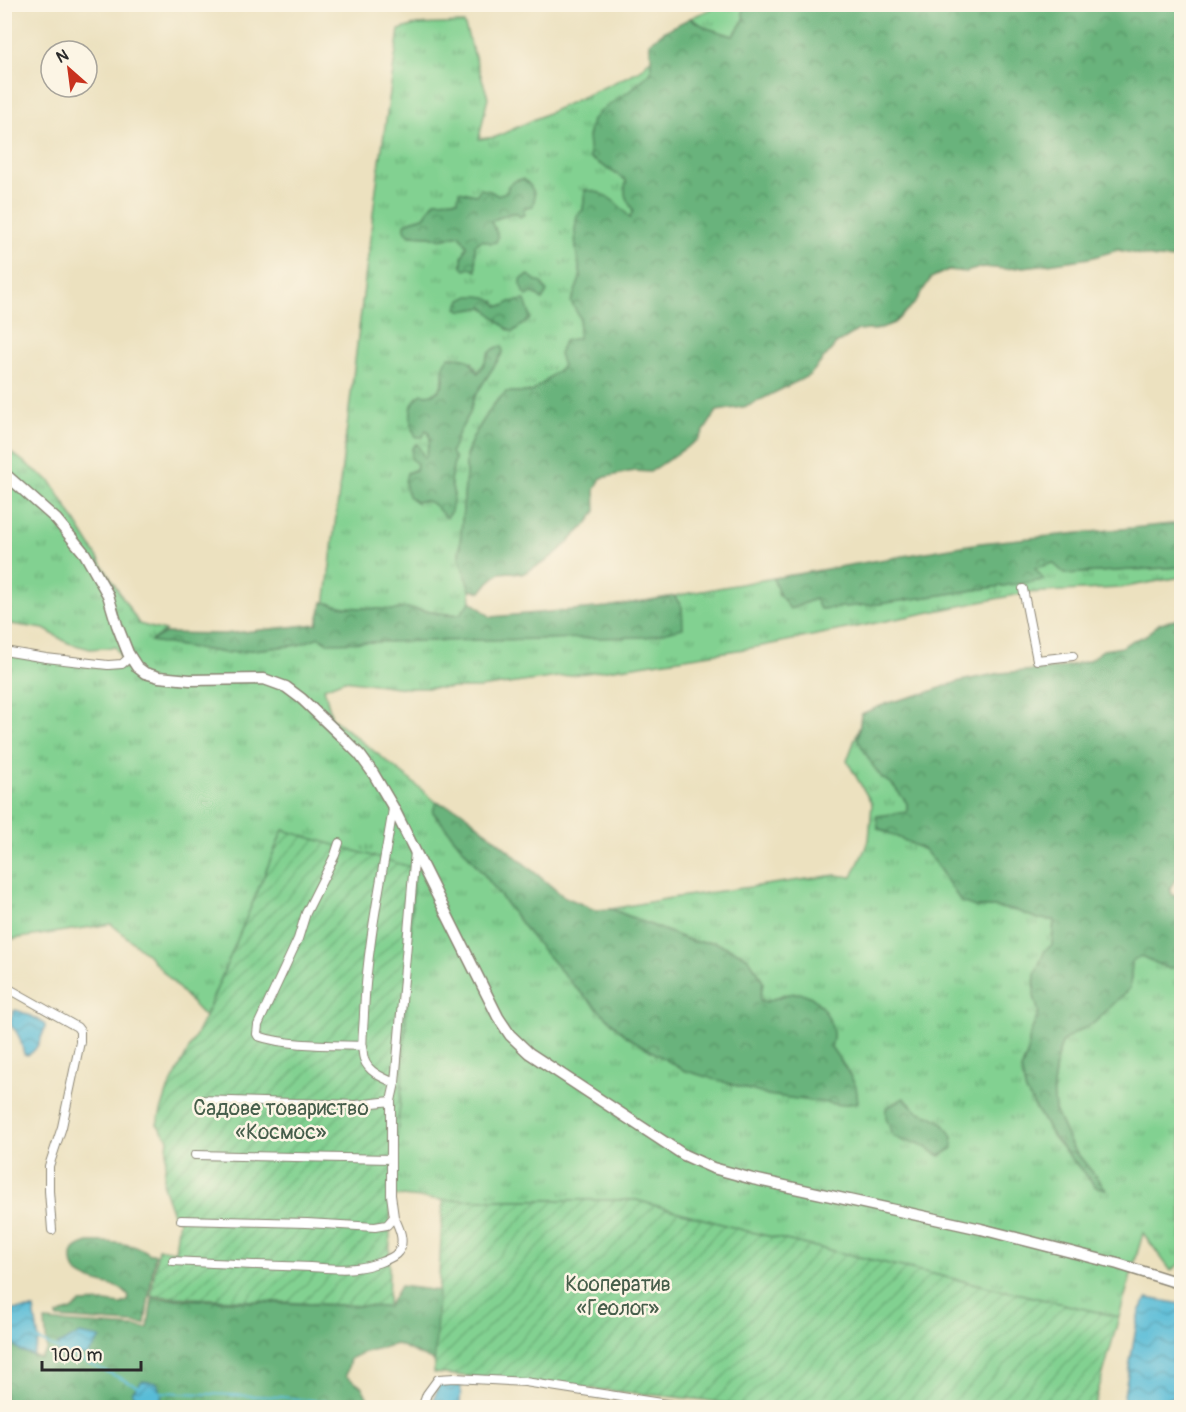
<svg xmlns="http://www.w3.org/2000/svg" width="1186" height="1412" font-family="Pangolin,sans-serif">
  <defs>
    <pattern id="grass-tufts" width="24" height="20" patternUnits="userSpaceOnUse" patternTransform="scale(1.5)"><rect width="24" height="20" fill="#82d191"/><path d="M3 7l-1-3M5 7V3M7 7l1-3M15 17l-1-3M17 17v-4M19 17l1-3" fill="none" stroke="#6baa77"/></pattern>
    <pattern id="forest-crowns" width="20" height="18" patternUnits="userSpaceOnUse" patternTransform="scale(1.5)"><rect width="20" height="18" fill="#69b37b"/><path d="M2 6a3 3 0 1 1 6 0M12 15a3 3 0 1 1 6 0" fill="none" stroke="#579265"/></pattern>
    <pattern id="garden-furrows" width="10" height="10" patternUnits="userSpaceOnUse" patternTransform="scale(1.5)"><rect width="10" height="10" fill="#82d191"/><path d="M-1 1l2-2M0 10L10 0M9 11l2-2" fill="none" stroke="#6baa77"/></pattern>
    <pattern id="water-waves" width="16" height="10" patternUnits="userSpaceOnUse" patternTransform="scale(1.5)"><rect width="16" height="10" fill="#59bcd7"/><path d="M0 5q4-4 8 0t8 0" fill="none" stroke="#4a99af"/></pattern>
  </defs>
  <rect width="100%" height="100%" fill="#fcf5e5"/>
  <filter id="ink" filterUnits="userSpaceOnUse"><feTurbulence type="fractalNoise" baseFrequency=".0167" numOctaves="2"/><feDisplacementMap in="SourceGraphic" scale="12" xChannelSelector="R" yChannelSelector="G"/><feConvolveMatrix kernelMatrix="1 2 1 2 8 2 1 2 1" color-interpolation-filters="sRGB"/></filter>
  <filter id="wash" filterUnits="userSpaceOnUse"><feTurbulence type="fractalNoise" baseFrequency=".008" numOctaves="4" result="noise"/><feDisplacementMap in="SourceGraphic" scale="24" xChannelSelector="R" yChannelSelector="G"/><feGaussianBlur stdDeviation="1.35" result="paint"/><feColorMatrix in="noise" values="0 0 0 0 0 0 0 0 0 0 0 0 0 0 0 0 0 1.4 0 .05"/><feComposite in="paint" operator="in"/></filter>
  <g filter="url(#wash)">
    <rect width="100%" height="100%" fill="#ece1bf"/>
    <path fill="url(#grass-tufts)" stroke="#567e5e" stroke-width="1.5" fill-rule="evenodd" d="M742,4l2,16 -11,16 -26,-8 -17,-10 30,-13z
      M464,23l24,74 -9,42 17,-2 143,-66 12,-12v13l-20,18 -28,19 -13,49 37,22c-3,15 -2,17 6,29l-2,9 -46,-28 -2,21 -8,19 1,20 5,26 -9,26 8,16 -2,21 -15,27 -31,26h-25l-14,13 -20,32 -7,18v19l-7,82 11,34 1,11 -11,13c-22,2 -43,-9 -65,-4l-70,-4 51,-417 23,-159 16,-5zM522,179c10,6 16,17 10,27l-6,1 -9,6h-6l-20,8 1,4 4,4 -11,12 -3,-1 -7,5 -1,11 2,11 -5,1 -9,-10 5,-12 -7,-11 -21,4 -9,-3 -20,-1v-14l14,-4 11,-16 23,-1 32,-9 7,4c10,-1 12,-6 17,-14zM495,301l2,5h7l6,-4 -3,27 -4,-5 -19,-17 -18,3zM489,352h14l-30,47 -3,14 -11,19 -8,20 2,16 -3,12 4,15 -20,10c-6,-6 -10,-5 -18,-3l-9,-29 9,-4 6,-16 1,5 3,-2 4,-16 -1,-8 -4,-2h-13v-25c16,-9 33,-11 31,-33l29,-10 6,11 5,-6z
      M4,447l47,35 88,142 26,7 -14,10 74,12 73,-8 21,-8 363,-30 -8,-11 99,-18 6,16 36,4 5,11 59,-5 164,-24 -8,-12 18,-5 12,11 116,-7v10l-61,11 -95,5 -268,54 -136,21 -141,20h-75l-61,-8 -20,8 8,30 76,60 28,24 -3,10 53,65 47,62 303,116 -5,-8 2,-13 -6,-19 -43,-21 -18,8 -6,-3 3,-17 -5,-10 -10,-14 -14,-8 -20,-8h-20l-83,-33 60,-11 165,-23 16,2 17,-37 3,-36 -25,-43 12,-33 -1,12 24,38 10,6 15,19v9l-29,16 47,22 15,20 35,37h19l23,4 21,8 16,1 -2,25 -18,51 5,17 -9,21 -2,18 -7,18 5,22 28,46 42,49 9,1 -33,-41 -17,-37 -2,-24 4,-29 6,-16 13,-9 18,-9 36,-35 2,-26 9,-6 26,12 14,-1v296l-10,8 -28,-38 -24,84 -373,-86 -110,-31h-193l-52,-5 11,-111 12,-215 -131,-39 -78,187 -58,-63 -36,-30 -104,16 -2,-2v-283l94,13h28l-12,-21 -25,2 -22,-6 -24,-14 -39,-6z"/>
    <path fill="url(#forest-crowns)" stroke="#4a6f53" stroke-width="1.5" d="M742,5h439v254l-25,-1 -38,-8 -28,8 -49,7 -36,4 -22,-2 -17,5 -18,-2 -17,8 -17,26 -20,19 -18,7h-18l-22,14 -26,31 -62,31 -31,5 -18,28 -49,33 -16,-1 -33,7 -6,12 1,21 -9,13 -28,27 -14,11 -23,12 -11,-2 -11,1 -11,9 -8,10 -11,-2 -11,-34 7,-82v-19l7,-18 20,-32 13,-13h26l31,-26 -4,-12 5,-13 14,-3 2,-20 -9,-16 10,-26 -5,-26 -1,-20 2,-15 6,-5 2,-20c19,0 34,14 45,28l3,-8c-9,-14 -9,-14 -7,-30l-36,-22 -2,-21 4,-17 11,-11 28,-19 20,-18v-17l-2,-12 16,-12 25,-13 17,10 26,8 11,-16z
      M523,179c9,6 15,17 9,28h-6l-3,3 2,4 -5,3 -3,-4h-6l-20,8 7,16 -2,5 -5,1 -9,-3 -7,5 1,26 -5,-3 -6,2 -3,-3v-9l5,-12 -7,-11 -21,4 -9,-3 -20,-1 -5,-5v-6l5,-3 14,-4 11,-16 23,-1 1,-9 17,4 5,-6 9,2 7,4 10,-3 1,-6 6,-5z
      M529,275l6,5 7,3 5,9 -5,8 -9,-8 -6,4c-6,-5 -6,-9 -6,-17z
      M469,296c12,0 21,-1 29,10h6l6,-4 15,-2 6,18 -18,14c-10,-5 -21,-17 -29,-25l-22,4 -5,-3 4,-8z
      M502,346l1,6 -30,47 -3,14 -11,19 -8,20 4,7 -5,21 4,15 -3,16 -4,7c-12,-9 -13,-21 -31,-16l-8,-6 -3,-14 2,-9 9,-3 1,-6 -6,-5 1,-11 4,-4 3,3 5,11 2,-2 4,-16 -1,-8 -3,-2 -3,7h-7c-7,-14 -9,-35 6,-43 10,3 20,-3 22,-14 0,-5 -2,-10 0,-14 0,-2 4,-7 5,-9 20,0 19,1 29,16 9,-11 9,-25 24,-27z
      M1181,523v44l-116,7 -12,-11 -18,5 9,12 -165,24 -59,5 -5,-10 -25,10 -11,-15 -6,-16 207,-35z
      M674,596l8,11 1,21 -36,9 -320,6 -8,-6 -21,8 -73,8 -74,-12 14,-8 59,1 93,-10 6,-22 22,5 50,3 10,-2 44,7 11,-1 11,-13 20,16 116,-10z
      M1181,619l1,257 -7,4 -5,8 2,7 9,2v70l-14,1 -26,-12 -9,6 -2,26 -36,35 -18,9 -13,9 -6,16 -4,29 2,24 17,37 34,42 -10,-2 -42,-49 -28,-46 -5,-22 7,-18 2,-18 9,-21 -5,-17 1,-22 10,-24 7,-5 2,-25 -16,-1 -21,-8 -23,-4h-19l-14,-5 -21,-32 -15,-20 -47,-22 -1,-12 30,-4v-9l-15,-19 -10,-6 -9,-12 -15,-26 3,-26 27,-11 41,-11 31,-11 41,-8 57,-5 30,-7 15,-11 19,-3 9,-6 14,-5 15,-13z
      M436,802l24,8 103,86 32,14 16,-1 82,33h21l20,8 14,8 10,14 5,10 -3,18 6,2c10,-4 20,-9 32,-9 18,0 33,23 35,40 1,4 -1,10 -2,14l14,20 11,19 2,16 -16,3 -75,-10 -84,-25 -57,-34 -51,-49 -42,-48 -47,-62 -53,-65z
      M904,1098l13,13 14,5 12,7 9,13 1,12 -13,8 -22,-13 -13,-1 -12,-6 -7,-18v-10z
      M88,1242c17,-1 49,1 62,12h5l-10,70 -88,-6v-3l15,-5 9,-7 24,-1 16,2 7,-3 1,-4c-3,-4 -5,-7 -10,-9 -16,-7 -49,-5 -47,-31 0,-10 8,-12 16,-15z
      M400,1286l72,9 -30,70 -45,-21 -33,8 -14,7 -4,17 16,11 10,20h-367l-1,-69 17,13 19,7 7,-8 -2,-29 103,7 4,-30 236,9z"/>
    <path fill="url(#garden-furrows)" stroke="#567e5e" stroke-width="1.5" d="M283,830l131,38 -12,216 -11,111 -3,112 -237,-11 7,-48 17,3 4,-32 -5,-2 -11,-31 5,-47 -11,-15 10,-32 38,-75z
      M443,1200h193l110,31 373,86 -25,89 -3,1h-343l-44,-7 -270,-27z"/>
    <path fill="url(#water-waves)" stroke="#427481" stroke-width="1.5" d="M15,1010c7,1 25,10 30,15v3c-4,10 -8,24 -18,27l-3,-1c-3,-10 -4,-21 -13,-28 -1,-5 0,-12 4,-16z
      M1147,1298l34,6v95l-11,-1 -24,9h-24l17,-96z
      M34,1309l5,31 -6,15 -12,-4 -16,-13 -1,-28z
      M79,1334l22,4 -13,17 -30,2v-12z
      M142,1381l15,2 5,13 -9,11 -13,-2 -8,-13z
      M447,1382l14,2 -1,23 -28,-3 7,-19z"/>
    <g fill="none" stroke-linecap="round" stroke-linejoin="round">
      <path stroke="#59bcd7" stroke-width="2" d="M38,1340l22,10
        M71,1355l68,32
        M159,1392l121,5 110,11
        M1099,1408l26,-7"/>
    </g>
  </g>
  <g filter="url(#ink)">
    <g fill="none" stroke-linecap="round" stroke-linejoin="round">
      <defs>
        <path id="street" d="M1023,589l14,71 36,-4
          M4,651l42,7 62,7 14,-1 8,-7
          M393,809c-11,68 -26,135 -29,204 0,14 -4,32 0,46 4,13 19,19 31,24
          M339,843l-4,12 -29,58 -8,26 -40,86 -1,9 1,2c28,10 75,9 105,10
          M4,986l73,41 3,4v11l-18,85 -13,39v25l3,39
          M200,1100l156,5 35,-4
          M195,1155l196,4
          M181,1220l126,3 68,4 12,-2 7,-8 -3,-22v-94l4,-18 20,-232
          M173,1261c46,2 91,5 137,6 15,1 32,3 46,1 10,-1 37,-8 42,-16 8,-10 1,-25 -4,-35
          M422,1408l5,-14 11,-15 17,-1 70,4 168,26"/>
        <path id="secondary" d="M4,473l52,46 29,35 23,41 9,30 11,28 9,14 8,6 14,4 31,3 74,-1 22,8 16,12 42,40 16,16 13,18 20,34 105,210 12,18 19,18 155,102 29,13 40,11 228,50 137,35 64,20"/>
      </defs>
      <use href="#street" stroke="#8c8675" stroke-width="10"/>
      <use href="#secondary" stroke="#8c8675" stroke-width="13"/>
      <use href="#street" stroke="#fff" stroke-width="8"/>
      <use href="#secondary" stroke="#fff" stroke-width="10"/>
    </g>
  </g>
  <g text-anchor="middle" stroke-width="5" stroke-linejoin="round" paint-order="stroke">
    <g font-size="21" fill="#455d4a" stroke="#fcf5e5">
      <text x="281" y="1115">Садове товариство<tspan x="281" dy="24">«Космос»</tspan></text>
      <text x="618" y="1291">Кооператив<tspan x="618" dy="24">«Геолог»</tspan></text>
    </g>
  </g>
  <rect width="1186" height="1412" fill="none" stroke="#fcf5e5" stroke-width="24"/>
  <g transform="translate(69 69) rotate(332)"><circle r="28" fill="#fcf5e5" stroke="#a8a49b" stroke-width="1.5"/>
  <path d="M0-4.5L10 22L0 15L-10 22Z" fill="#c8321e"/>
  <text y="-9" font-size="16" font-weight="bold" text-anchor="middle" fill="#2b2b2b">N</text>
  </g>
  <path d="M42 1361v9h99v-9" fill="none" stroke="#2b2b2b" stroke-width="3"/>
  <text x="51" y="1361" font-size="18" fill="#2b2b2b" stroke="#fcf5e5" stroke-width="4.5" paint-order="stroke">100 m</text>
</svg>
